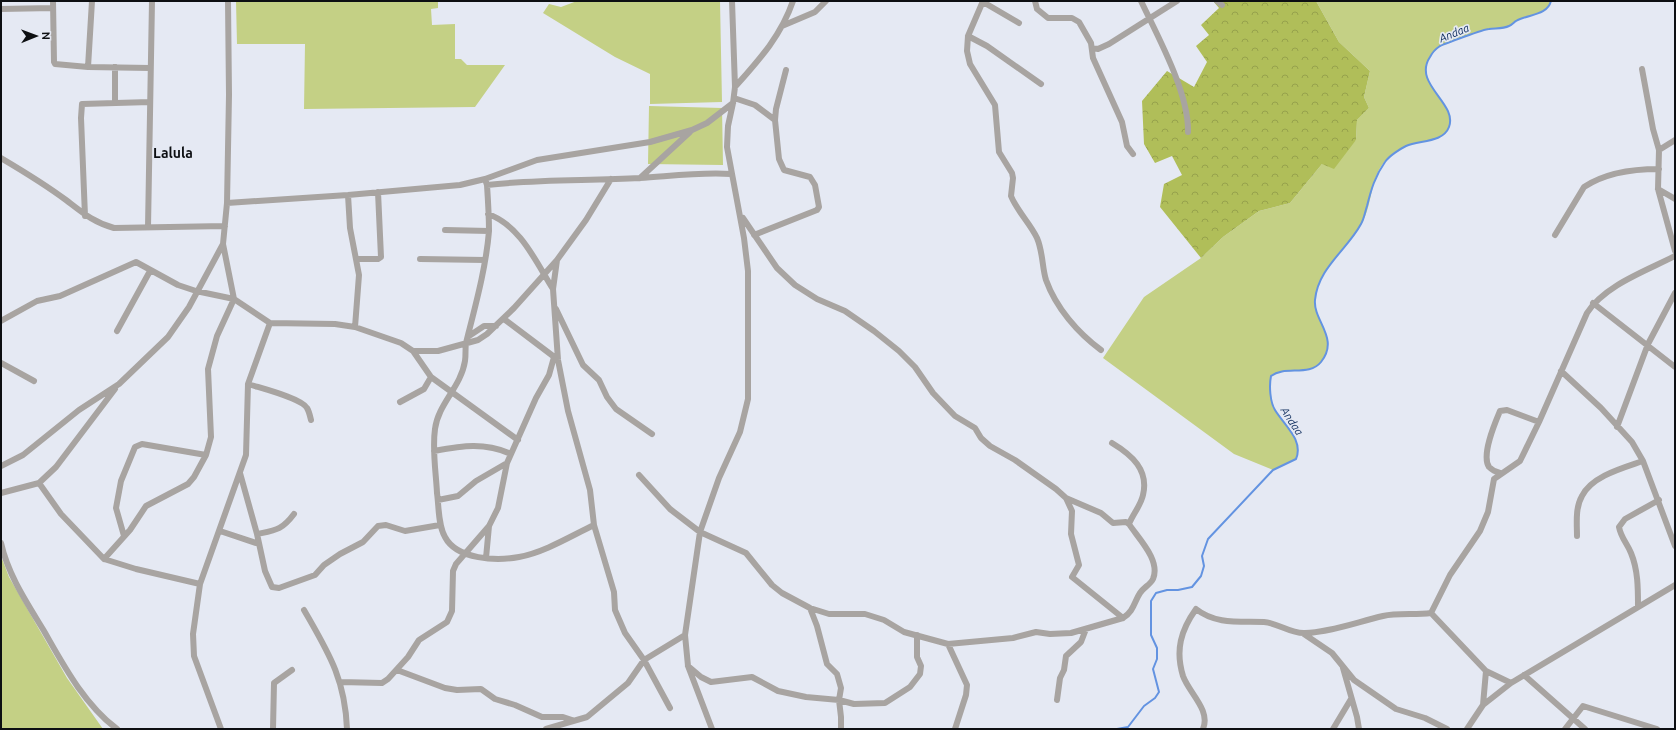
<svg xmlns="http://www.w3.org/2000/svg" width="1676" height="730" font-family="Ubuntu,sans-serif">
  <defs>
    <pattern id="forest-crowns" width="20" height="18" patternUnits="userSpaceOnUse"><rect width="20" height="18" fill="#b0be59"/><path d="M2 6a3 3 0 1 1 6 0M12 15a3 3 0 1 1 6 0" fill="none" stroke="#96a24c"/></pattern>
  </defs>
  <rect width="100%" height="100%" fill="#e5e9f3"/>
  <path fill="#c4d085" d="M236,1h202v7l-7,1 1,16 23,-1v35h6l6,6h38l-30,42 -171,2 1,-65h-68z
    M577,1h143l2,101 -72,2v-30l-35,-17 -72,-44 6,-9 12,3z
    M1316,1h235c-4,15 -23,13 -35,20 -2,1 -4,4 -7,5 -6,3 -14,2 -21,3 -4,0 -44,15 -48,17 -3,2 -8,7 -10,11 -18,27 28,46 19,70 -6,16 -31,13 -43,19 -6,3 -15,9 -20,14 -16,17 -13,42 -23,61 -14,28 -45,46 -48,79 -2,21 24,38 6,62 -12,15 -36,3 -50,14 -2,10 -1,26 4,34 9,15 29,30 21,49l-23,11 -39,-16 -131,-96 41,-61 57,-39 22,-21 36,-26 31,-8 32,-39 34,-24 1,-20 12,-12 -5,-11 6,-26 -31,-29z
    M649,106l73,2 1,57 -75,-1z
    M1,556l8,21 58,101 36,51h-102z"/>
  <path fill="url(#forest-crowns)" d="M1213,1h103l23,41 31,29 -6,26 5,11 -12,12 -1,20 -22,29 -12,-5 -32,39 -31,8 -36,26 -22,21 -41,-51 4,-23 18,-9 -10,-19 -17,7 -11,-19 -2,-43 25,-30 27,16 13,-25 -11,-16 13,-11 -8,-10 18,-17z"/>
  <g fill="none" stroke-linecap="round" stroke-linejoin="round">
    <path stroke="#6393e1" stroke-width="2" d="M1117,729l11,-2 16,-21 11,-8 4,-6 -6,-23 4,-10v-11l-6,-13v-34l5,-8 11,-3h11l14,-3 9,-11 3,-10 -2,-10 6,-17 65,-69 23,-11c8,-19 -12,-34 -21,-49 -5,-8 -6,-24 -4,-34 14,-11 38,1 50,-14 19,-24 -8,-41 -6,-62 3,-32 32,-50 46,-76 3,-5 4,-12 6,-18 4,-16 8,-30 18,-44 4,-6 15,-13 21,-16 13,-6 37,-3 43,-19 9,-24 -37,-43 -19,-70 2,-4 7,-9 10,-11 4,-2 44,-17 49,-17 6,-1 14,0 20,-3 3,-1 5,-4 7,-5 12,-7 31,-5 35,-20"/>
    <path stroke="#a8a4a1" stroke-width="6" d="M53,1l1,61 1,2 33,3 62,1
      M983,1l-15,35 -1,15 3,13 25,41 4,47 13,21 1,5 -2,18c6,15 19,27 26,42 6,14 5,29 9,42 10,28 32,53 55,70
      M1035,1l2,8 11,9h24l7,4 12,21 2,15 29,64 5,24 6,8
      M1141,1c17,36 48,92 47,131
      M1217,1l5,4
      M983,2l36,21
      M1,9l52,-1
      M782,26l33,-14 11,-11
      M968,36l19,10 54,38
      M1092,48l6,1 11,-5 68,-43
      M88,67l4,-66
      M1642,69l11,60 6,21 -1,39 17,62
      M735,87c24,-27 46,-51 58,-86
      M734,98l21,7 20,15
      M115,102v-35
      M1659,150l16,-10
      M1,158c22,13 45,27 65,42 17,13 27,22 48,28l111,-2
      M640,178l50,-46
      M485,179l2,6c1,15 2,31 2,46 -3,37 -14,76 -23,112 -1,6 0,12 -1,18 -4,26 -27,43 -30,68 -3,21 1,43 2,64 2,14 1,32 8,44 12,23 52,24 74,20 26,-5 52,-21 75,-32
      M611,179l-25,41 -29,40 -4,29 5,71 10,51 22,79 4,35 20,67 1,18 10,23 19,27 26,48
      M487,185c51,-6 102,-4 153,-7 31,-2 60,-6 91,-4
      M1658,189l17,10
      M348,195l2,33 9,47 -4,52
      M227,203l121,-8 112,-10 25,-6 52,-19 113,-18 42,-12 15,-7 26,-20
      M488,214c32,11 48,48 65,75
      M85,216l-4,-98 1,-14 68,-2
      M743,218l34,50 18,17 22,14 28,12 29,20 25,20 16,16 18,26 22,23 20,12 6,10 9,8 25,14 41,29 10,9 6,13 -1,23 8,31 -7,12 51,41
      M148,227l4,-226
      M445,230l44,1
      M754,235l63,-25 2,-3 -4,-22 -5,-8 -26,-7 -5,-11 -4,-39 1,-11 10,-39
      M1555,235l29,-48c21,-14 50,-18 75,-18
      M223,244l11,55 36,24 65,1 20,3 46,16 12,8h25l40,-11 9,-6 27,-26 43,-48
      M356,259h22l3,-2 -3,-65
      M420,259l65,1
      M1593,303l82,64
      M556,309l27,56 16,15 8,17 9,12 36,25
      M504,319l53,40
      M1,321l36,-20 23,-5 76,-34 42,23 18,6 38,8 -17,37 -9,33 3,68 -5,18 -12,22 -6,7 -42,22 -16,24 -26,29
      M117,331l33,-60
      M469,336l15,-10h12
      M413,351l18,26 87,63
      M1,363l33,18
      M1561,371l40,37 31,34 11,19 32,85
      M248,384c12,4 53,14 59,24 2,3 3,8 4,12
      M400,402l24,-13 7,-12
      M1617,427l31,-83 27,-51
      M1112,443c20,12 37,27 31,52 -2,10 -10,19 -14,29
      M434,451c28,-5 50,-9 77,3
      M1,466l22,-11 56,-45 40,-26 49,-47 21,-30 34,-63 4,-41 2,-108 -1,-94
      M240,473l17,61c19,-4 25,-4 37,-20
      M1500,473c-4,-1 -8,-3 -11,-6 -8,-12 6,-44 11,-56l7,-1 32,12
      M639,475l31,34 30,23 46,21 26,32 10,8 28,15 19,6h36l19,6 20,12 44,12 65,-6 23,-6 14,2 21,-1 52,-15c11,-7 11,-16 17,-25 4,-6 10,-8 13,-14 8,-19 -15,-41 -24,-55l-3,-2 -13,1 -12,-10 -35,-15
      M39,483l22,31 43,45 32,10 64,15
      M1,493l38,-10 17,-16 59,-78
      M438,500l20,-4 18,-15 31,-18
      M220,531l39,13
      M257,534l8,37 7,16 7,1 36,-13 9,-10 16,-11 23,-12 15,-16 8,-1 19,6 35,-6
      M124,536l-8,-28 5,-27 14,-34 7,-3 64,11
      M1577,536c0,-12 -2,-28 5,-40 10,-20 41,-28 61,-35
      M1,543c7,32 26,60 43,88 20,35 40,73 73,98
      M486,558l3,-32
      M1638,606c0,-18 0,-36 -7,-53 -4,-10 -10,-15 -12,-26l6,-8 34,-19
      M810,608l7,18 10,38 10,10 4,14 -2,12 2,17v12
      M304,610c24,42 41,68 43,119
      M1431,613l19,-38 30,-44 8,-19 6,-33 26,-18 19,-39 48,-109c18,-28 59,-42 88,-57
      M1431,613l55,58 25,12
      M1304,634l28,19 22,27 42,29 29,9 22,11
      M685,635l3,31 24,63
      M948,644l19,41 -1,10 -11,34
      M688,666l13,11 10,5 41,-5 26,14 28,6 33,3 15,4 31,-1 25,-16 10,-13 1,-8 -4,-9v-22
      M1343,668l14,49 2,12
      M397,670l48,18 12,2 24,-1 14,10 20,6 27,12h21l9,3
      M1524,675l61,54
      M341,682l41,1 6,-4 20,-22 11,-17 28,-18 5,-11 1,-40 3,-7 33,-38 9,-18 9,-45 29,-65 13,-23 5,-18
      M1057,700l3,-22 4,-8 2,-14 15,-14 5,-13
      M1483,705l3,-34
      M221,729l-27,-73 -1,-22 7,-50 46,-129 2,-71 22,-61
      M273,729l1,-46 18,-13
      M546,729l41,-12 41,-34 16,-23 41,-25 15,-103 19,-54 21,-46 8,-33v-128l-4,-33 -17,-91 1,-21 5,-23 2,-16 -3,-86
      M1203,729c8,-19 -14,-36 -20,-53 -8,-26 -2,-46 13,-67 20,16 45,12 68,13 14,1 27,12 41,11 26,-1 52,-11 78,-17 14,-3 33,-1 48,-3
      M1333,729l18,-30
      M1467,729l16,-24 28,-22 164,-98
      M1565,729l18,-23 74,23"/>
  </g>
  <g text-anchor="middle" stroke-width="3.5" stroke-linejoin="round" paint-order="stroke">
    <g font-size="11" font-style="italic" fill="#0b2a5b" stroke="#e5e9f3">
      <text transform="translate(1454 33) rotate(-22)" y="4">Andaa</text>
      <text transform="translate(1292 421) rotate(57)" y="4">Andaa</text>
    </g>
    <g font-size="14" font-weight="bold" fill="#0d0f12" stroke="#e5e9f3">
      <text x="173" y="158">Lalula</text>
    </g>
  </g>
  <rect width="1676" height="730" fill="none" stroke="#0d0f12" stroke-width="4"/>
  <g transform="translate(36 36) rotate(89)" stroke="#e5e9f3" stroke-width="3" paint-order="stroke">
  <path d="M0-3L7 15L0 10L-7 15Z" fill="#0d0f12"/>
  <text y="-6" font-size="11" font-weight="bold" text-anchor="middle" fill="#0d0f12">N</text>
  </g>
</svg>
